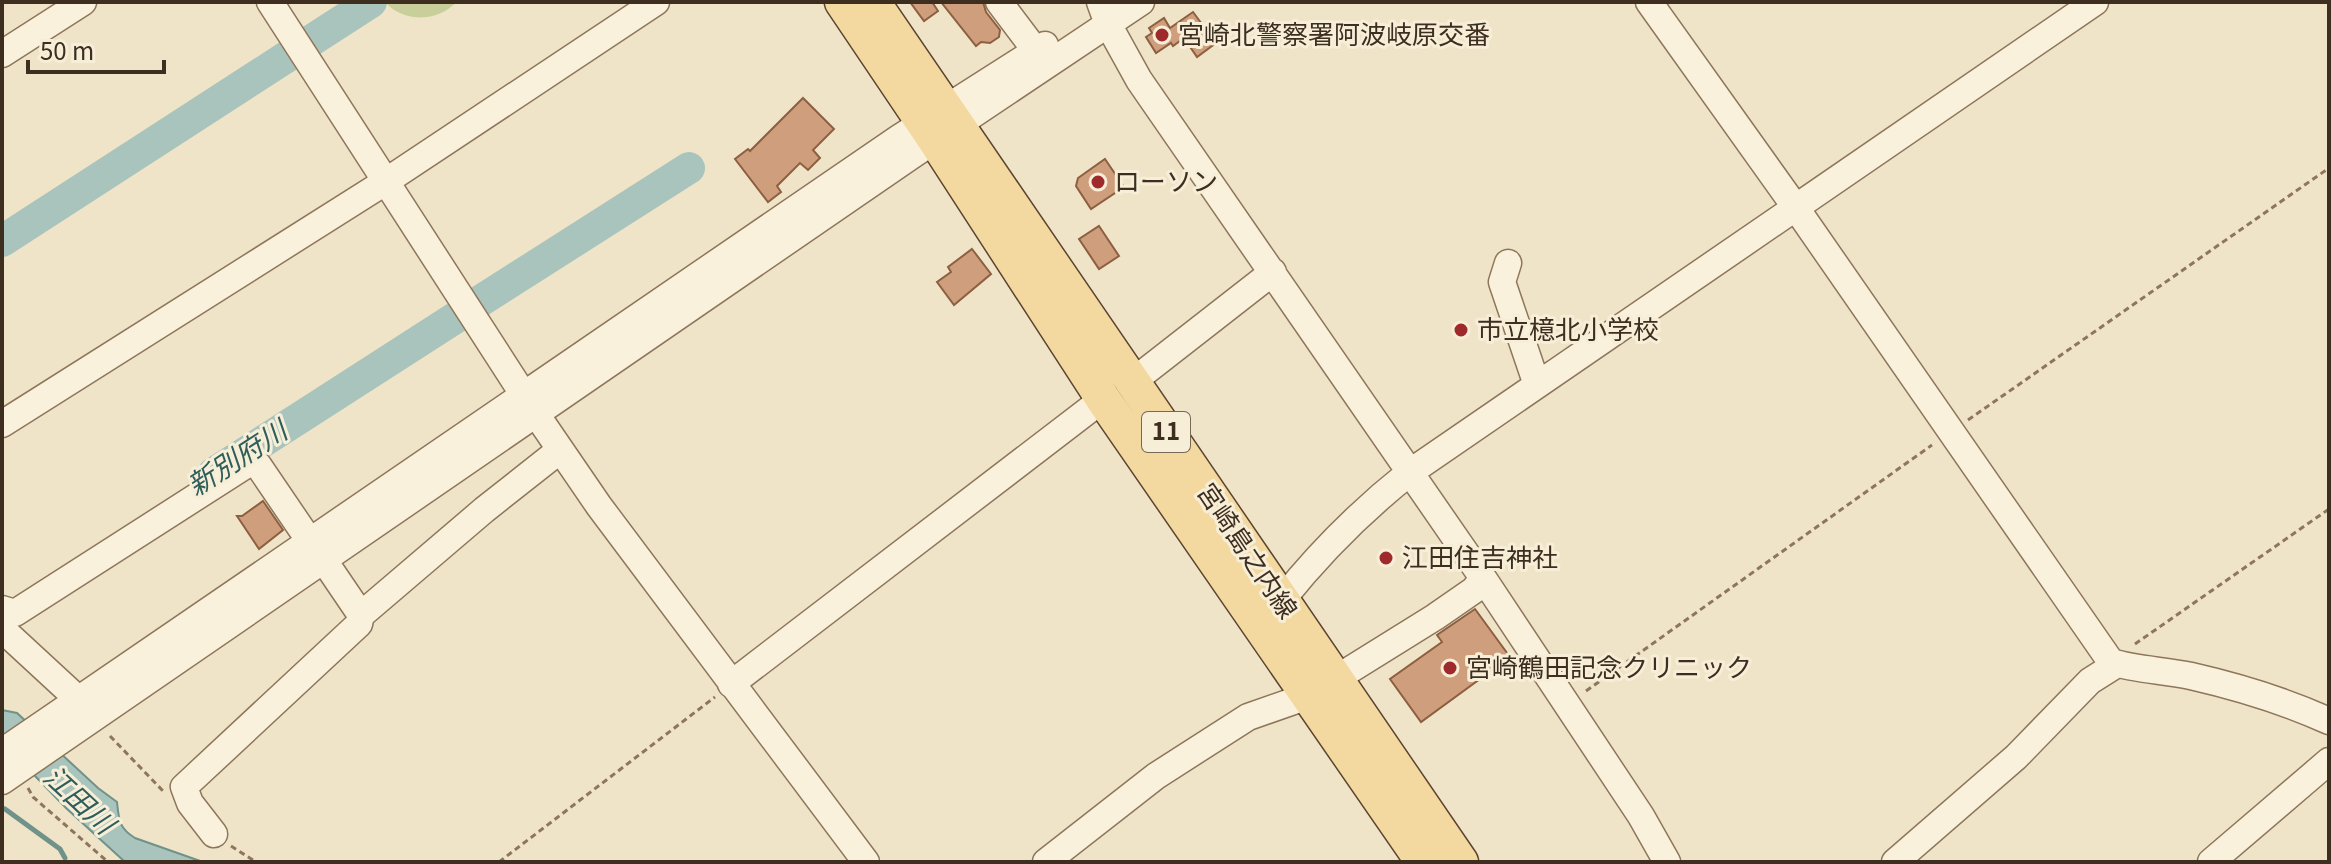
<svg xmlns="http://www.w3.org/2000/svg" width="2331" height="864" font-family="Georgia,'Noto Sans JP',serif">
  <rect width="100%" height="100%" fill="#f0e4c8"/>
  <path fill="#c9cf9b" d="M385,2h71c-18,21 -54,20 -71,0z"/>
  <path fill="#a9c4bc" stroke="#6f938a" stroke-width="2" d="M2,710l15,3 81,75 19,14c2,19 2,26 18,36l68,24h-78l-59,-54 -64,-66z"/>
  <g fill="none" stroke-linecap="round" stroke-linejoin="round">
    <path stroke="#6f938a" stroke-width="5" d="M5,809l55,40 5,9"/>
    <path stroke="#a9c4bc" stroke-width="32" d="M309,42l62,-40
      M2,241l289,-187
      M474,305l215,-137
      M214,473l241,-155"/>
  </g>
  <path fill="#cf9f7d" stroke="#8d5f41" stroke-width="2" d="M910,2h22l6,9 -14,10z
    M941,2h42l3,10 14,18 -1,7 -9,6 -9,-1 -5,4z
    M1193,12l23,31 -19,14 -13,-19 -11,8 -2,-3 -15,10 -10,-16 6,-4 -3,-5 15,-10 6,10z
    M803,98l31,31 -21,21 7,8 -12,12 -8,-7 -23,23 4,6 -13,10 -33,-43 13,-10 2,2z
    M1105,159l19,28 -33,22 -15,-23 2,-8z
    M1099,226l20,30 -20,13 -20,-30z
    M972,249l19,25 -37,31 -17,-23 14,-10 -3,-5z
    M263,501l20,29 -24,19 -22,-33h5z
    M1475,609l35,48 -89,65 -31,-43 52,-37 -5,-7z"/>
  <g fill="none" stroke-linecap="round" stroke-linejoin="round">
    <defs>
      <path id="minor" d="M270,2l266,412 63,92 267,356
        M999,2l37,49
        M1100,2l8,22 31,56 344,498 158,238 26,46
        M1649,2l147,206 315,454c26,8 53,8 80,14 48,11 94,25 138,45
        M2,54l81,-52
        M1508,263l-6,19 35,103
        M1132,382l141,-110
        M2,424l383,-242 271,-180
        M1281,601c39,-49 80,-90 128,-128l686,-471
        M2,609l13,4 234,-150 9,2 53,78
        M361,615l123,-105 76,-60
        M2,629l78,72
        M731,684l372,-285
        M2,752l897,-614 146,-93
        M2,781l909,-625 230,-154
        M214,834l-24,-31 -6,-16 175,-163 2,-9 -38,-56
        M1046,862l110,-86 92,-59 60,-21 127,-79 39,-27 9,-12
        M1895,862l121,-105 74,-76 27,-17
        M2211,862l118,-101"/>
      <path id="major" d="M842,2l93,138 168,259 320,463
        M873,2l588,860"/>
    </defs>
    <use href="#minor" stroke="#8d765c" stroke-width="29"/>
    <use href="#major" stroke="#5b4430" stroke-width="37"/>
    <path stroke="#8d765c" stroke-width="3" stroke-dasharray="6 4" stroke-linecap="butt" d="M1968,420l361,-252
      M2135,644l194,-135
      M1586,691l346,-246
      M110,736l53,55
      M28,788l5,9 75,65
      M231,846l25,16
      M499,862l216,-165"/>
    <use href="#minor" stroke="#faf1dc" stroke-width="26"/>
    <use href="#major" stroke="#f3d9a0" stroke-width="34"/>
  </g>
  <g fill="#9e2a2b" stroke="#f7eed8" stroke-width="3">
    <circle cx="1162" cy="35" r="8"/>
    <circle cx="1098" cy="182" r="8"/>
    <circle cx="1461" cy="330" r="8"/>
    <circle cx="1386" cy="558" r="8"/>
    <circle cx="1450" cy="668" r="8"/>
  </g>
  <g text-anchor="middle" stroke-width="6" stroke-linejoin="round" paint-order="stroke">
    <rect fill="#f7eed8" stroke="#756857" stroke-width="2" x="1142" y="412" width="48" height="40" rx="6"/>
    <g font-size="24" font-weight="bold" fill="#3d2e20">
      <text x="1166" y="440">11</text>
    </g>
    <g font-size="26" fill="#3d2e20" stroke="#f7eed8" text-anchor="start">
      <text x="1178" y="44">宮崎北警察署阿波岐原交番</text>
      <text x="1114" y="191">ローソン</text>
      <text x="1477" y="339">市立檍北小学校</text>
      <text x="1402" y="567">江田住吉神社</text>
      <text x="1466" y="677">宮崎鶴田記念クリニック</text>
    </g>
    <g font-size="26" fill="#3d2e20" stroke="#f7eed8">
      <text transform="translate(1247 551) rotate(56)" y="9">宮崎島之内線</text>
    </g>
    <g font-size="28" font-style="italic" fill="#2f5d5a" stroke="#f7eed8">
      <text transform="translate(237 458) rotate(-33)" y="10">新別府川</text>
      <text transform="translate(79 800) rotate(43)" y="10">江田川</text>
    </g>
  </g>
  <rect width="2331" height="864" fill="none" stroke="#3d2e20" stroke-width="8"/>
  <path d="M28 60v12h136v-12" fill="none" stroke="#3d2e20" stroke-width="4"/>
  <text x="40" y="60" font-size="24" fill="#3d2e20" stroke="#f7eed8" stroke-width="6" paint-order="stroke">50 m</text>
</svg>
